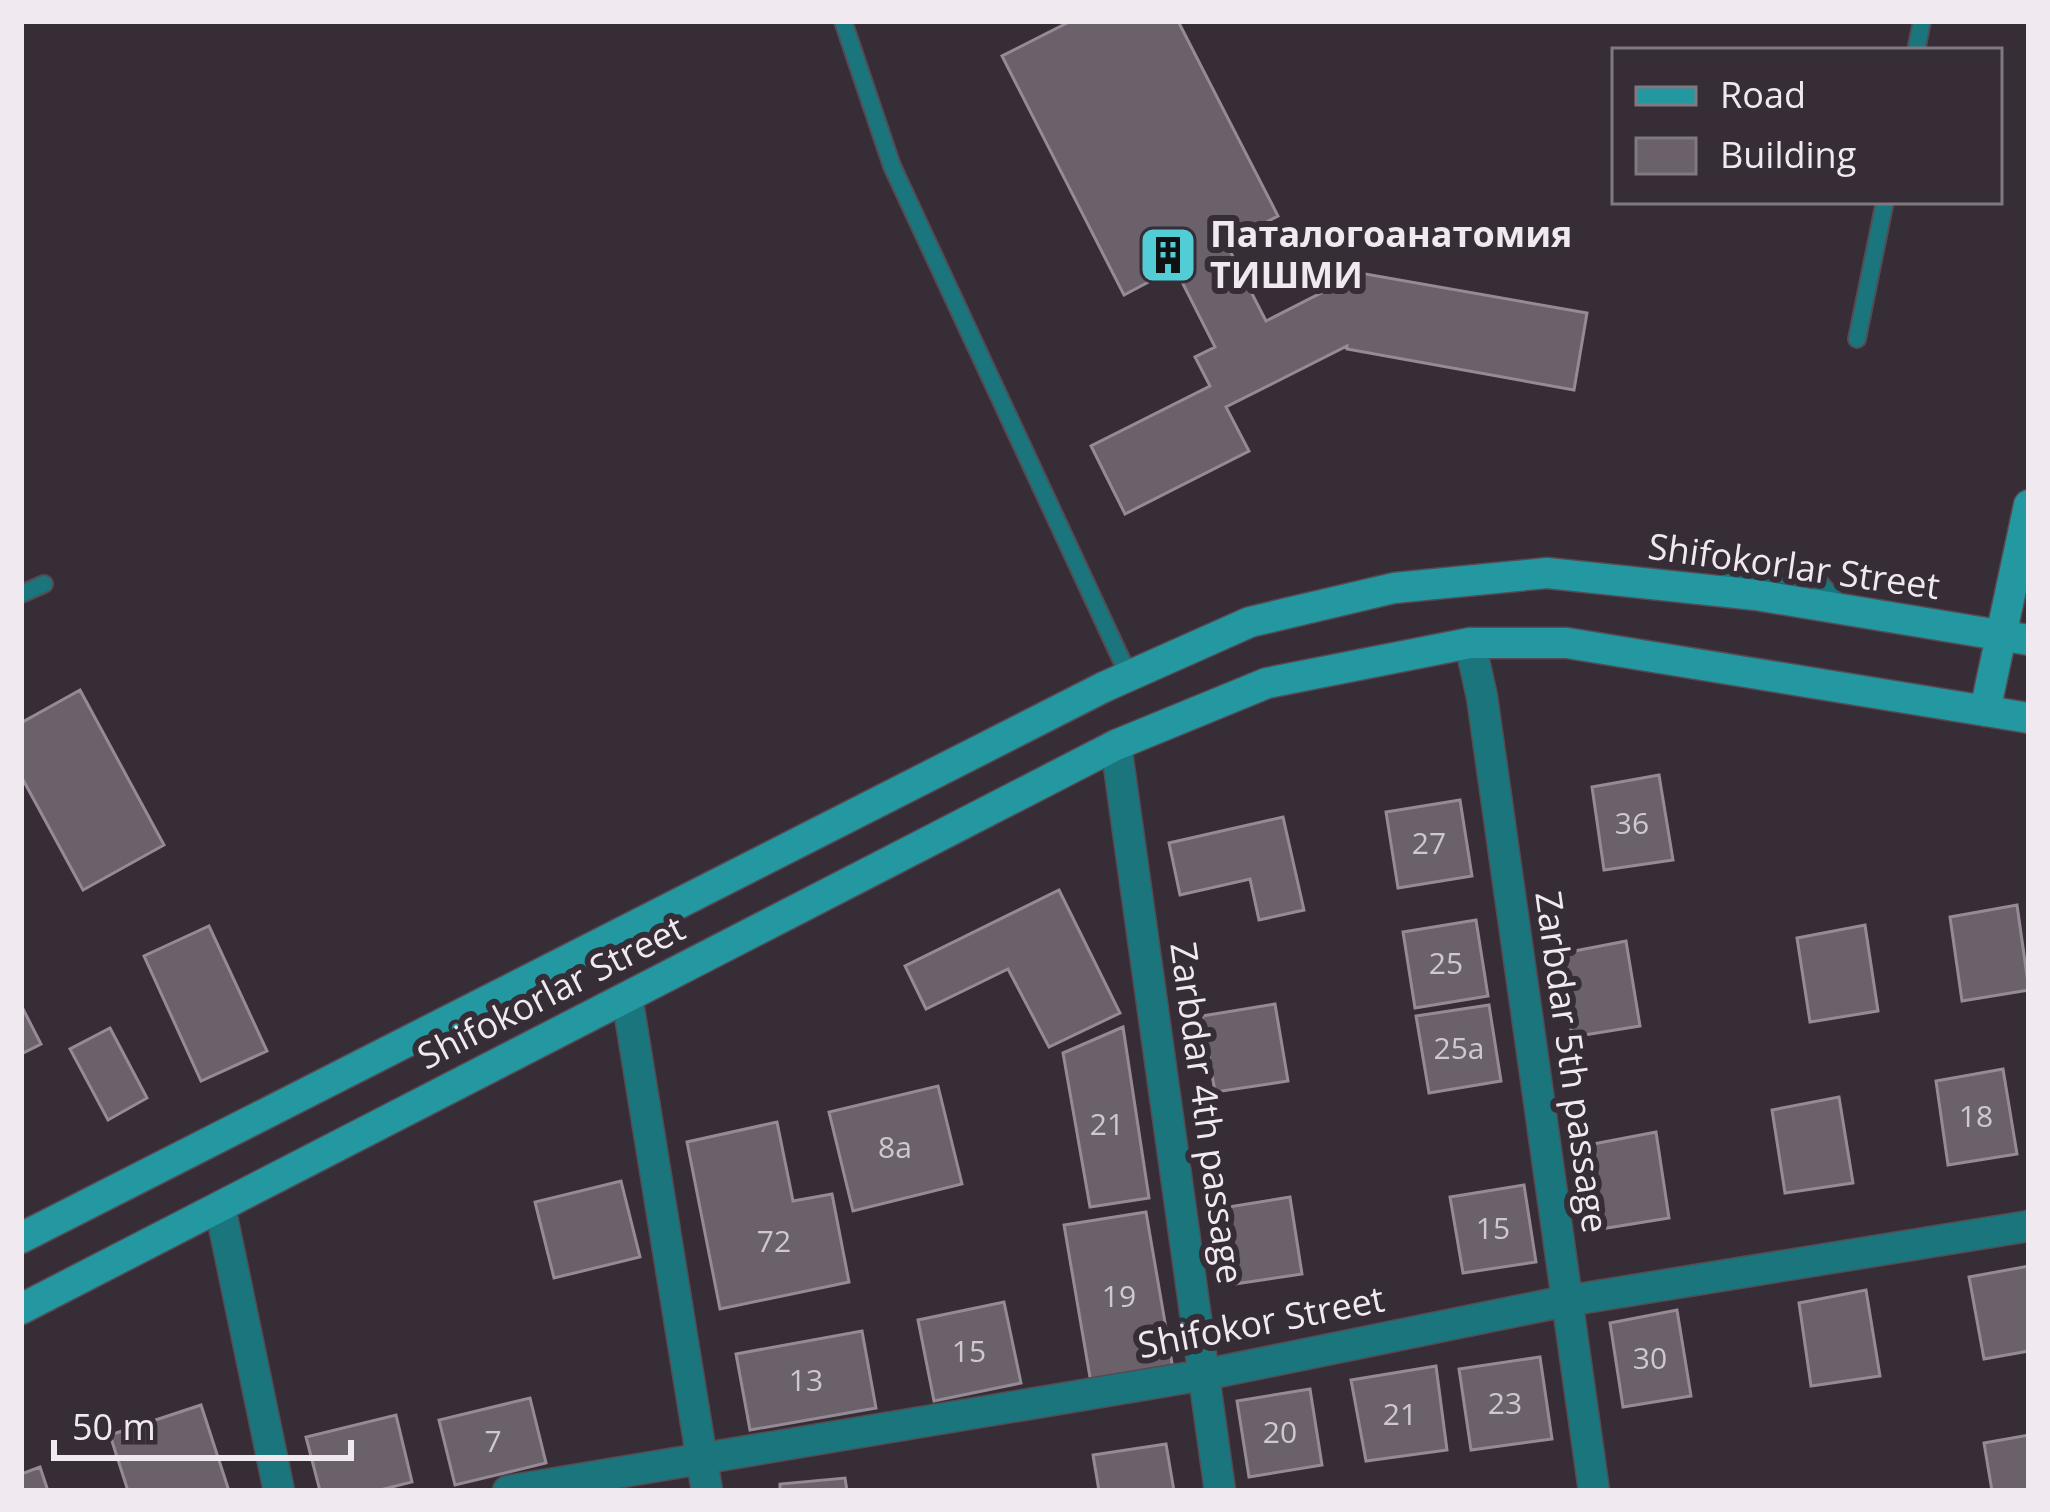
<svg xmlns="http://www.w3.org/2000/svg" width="2050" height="1512" font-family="'Open Sans',sans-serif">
  <rect width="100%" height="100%" fill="#362d36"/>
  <path fill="#6b616b" stroke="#958a95" stroke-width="3" d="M1071,21h107l100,195 -52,27 40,78 94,-48 227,40 -13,77 -227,-41v-3l-121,61 23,44 -124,63 -34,-68 119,-60 -15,-29 20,-10 -40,-79 -51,27 -122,-239z
    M80,690l84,155 -81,45 -62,-114v-53z
    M1659,775l14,85 -69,10 -12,-83z
    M1460,800l12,76 -74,12 -12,-76z
    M1283,817l21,93 -45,10 -9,-41 -70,16 -11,-52z
    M1059,890l61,123 -71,34 -41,-78 -82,40 -21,-43z
    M2017,905l12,85 -67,11 -12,-84z
    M1476,920l12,76 -73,12 -12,-76z
    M1865,925l13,86 -68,11 -13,-84z
    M209,926l58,125 -66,30 -57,-125z
    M1626,941l14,85 -68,11 -13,-83z
    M1275,1004l13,77 -73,11 -13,-76z
    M21,1005l20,39 -20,10z
    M1489,1005l12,76 -72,12 -13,-77z
    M1123,1027l26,171 -59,9 -27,-154z
    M110,1028l37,70 -39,22 -38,-71z
    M2003,1069l14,85 -69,11 -12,-84z
    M938,1086l24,98 -109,27 -24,-99z
    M1839,1097l14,86 -68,10 -13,-83z
    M777,1122l16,79 39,-7 17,88 -129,27 -33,-167z
    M1656,1132l13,86 -68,11 -13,-84z
    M621,1181l19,76 -86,21 -19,-76z
    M1524,1185l12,77 -73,11 -13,-76z
    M1290,1197l12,77 -74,11 -12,-76z
    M1146,1212l27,157 -82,14 -27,-158z
    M2029,1266v85l-45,8 -15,-82z
    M1866,1290l14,86 -69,10 -12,-83z
    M1004,1302l17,81 -87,18 -16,-81z
    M1677,1310l14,86 -68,11 -13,-84z
    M862,1331l14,77 -126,22 -14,-76z
    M1540,1357l12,82 -81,11 -12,-81z
    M1436,1366l11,84 -81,11 -15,-81z
    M1310,1389l12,76 -73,12 -12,-76z
    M530,1398l16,65 -91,22 -16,-65z
    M201,1405l28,86h-101l-18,-56z
    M396,1415l16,67 -36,9h-56l-14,-54z
    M2029,1435v56h-37l-8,-48z
    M1166,1444l8,47h-75l-6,-36z
    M40,1467l8,24h-27v-17z
    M845,1478l2,13h-67v-7z"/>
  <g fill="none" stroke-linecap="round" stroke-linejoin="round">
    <defs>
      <path id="service" d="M843,21l49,145 237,510
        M1916,51l6,-30
        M1857,339l28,-138
        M1713,587l34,-17 70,10 22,24
        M21,594l23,-10"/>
      <path id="minor" d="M1470,643l12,54 112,794
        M1116,745l104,746
        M627,997l80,494
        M220,1207l59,284
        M508,1491l695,-116 363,-74 463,-75"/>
      <path id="secondary" d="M1985,711l44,-206
        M21,1238l1083,-551 146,-65 144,-34 153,-15 209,22 273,45
        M21,1309l1095,-564 151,-62 203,-40h97l462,75"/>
    </defs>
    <use href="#service" stroke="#544b54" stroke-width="20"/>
    <use href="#minor" stroke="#544b54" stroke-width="33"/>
    <use href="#secondary" stroke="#544b54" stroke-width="33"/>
    <use href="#service" stroke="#1a767c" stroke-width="16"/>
    <use href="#minor" stroke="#1a767c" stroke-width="30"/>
    <use href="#secondary" stroke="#2398a1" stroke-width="30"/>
  </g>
  <defs>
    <symbol id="building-square" viewBox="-11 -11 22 22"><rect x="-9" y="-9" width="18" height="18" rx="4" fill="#52ccd5" stroke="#362d36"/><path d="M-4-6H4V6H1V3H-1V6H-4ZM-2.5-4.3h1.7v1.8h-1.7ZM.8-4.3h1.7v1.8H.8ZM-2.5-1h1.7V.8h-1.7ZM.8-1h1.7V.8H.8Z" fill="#111"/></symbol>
  </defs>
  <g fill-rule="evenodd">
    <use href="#building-square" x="1135" y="222" width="66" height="66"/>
  </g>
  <g text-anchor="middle" stroke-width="12" stroke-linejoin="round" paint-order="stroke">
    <g font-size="30" fill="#cfc8cf">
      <text x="1632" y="834">36</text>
      <text x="1429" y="854">27</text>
      <text x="1446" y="974">25</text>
      <text x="1459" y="1059">25a</text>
      <text x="1976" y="1127">18</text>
      <text x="1107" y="1135">21</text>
      <text x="895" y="1158">8a</text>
      <text x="1493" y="1239">15</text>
      <text x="774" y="1252">72</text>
      <text x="1119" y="1307">19</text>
      <text x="969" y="1362">15</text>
      <text x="1650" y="1369">30</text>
      <text x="806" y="1391">13</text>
      <text x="1505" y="1414">23</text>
      <text x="1400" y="1425">21</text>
      <text x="1280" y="1443">20</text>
      <text x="493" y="1452">7</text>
    </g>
    <g font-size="36" font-weight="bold" fill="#f0eaf0" stroke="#362d36" text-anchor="start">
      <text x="1210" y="247">Паталогоанатомия<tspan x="1210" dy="41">ТИШМИ</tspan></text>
    </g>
    <g font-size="36" fill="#f0eaf0" stroke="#362d36">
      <text transform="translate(1794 566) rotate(8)" y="13">Shifokorlar Street</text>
      <text transform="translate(551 992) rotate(-27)" y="13">Shifokorlar Street</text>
      <text transform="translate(1572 1062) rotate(82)" y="13">Zarbdar 5th passage</text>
      <text transform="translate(1207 1113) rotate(82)" y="13">Zarbdar 4th passage</text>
      <text transform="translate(1261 1322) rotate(-11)" y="13">Shifokor Street</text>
    </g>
  </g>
  <rect width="2050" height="1512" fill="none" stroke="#f0eaf0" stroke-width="48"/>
  <rect x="1612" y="48" width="390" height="156" fill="#362d36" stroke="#807980" stroke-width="3"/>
  <rect x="1636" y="87" width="60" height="18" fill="#2398a1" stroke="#807980" stroke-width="3"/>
  <text x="1720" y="108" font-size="36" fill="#f0eaf0">Road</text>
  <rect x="1636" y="138" width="60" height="36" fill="#6b616b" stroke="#807980" stroke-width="3"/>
  <text x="1720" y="168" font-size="36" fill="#f0eaf0">Building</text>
  <path d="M54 1440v18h297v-18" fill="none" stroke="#f0eaf0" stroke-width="6"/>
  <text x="72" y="1440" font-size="36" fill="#f0eaf0" stroke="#362d36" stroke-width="9" paint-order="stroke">50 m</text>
</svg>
